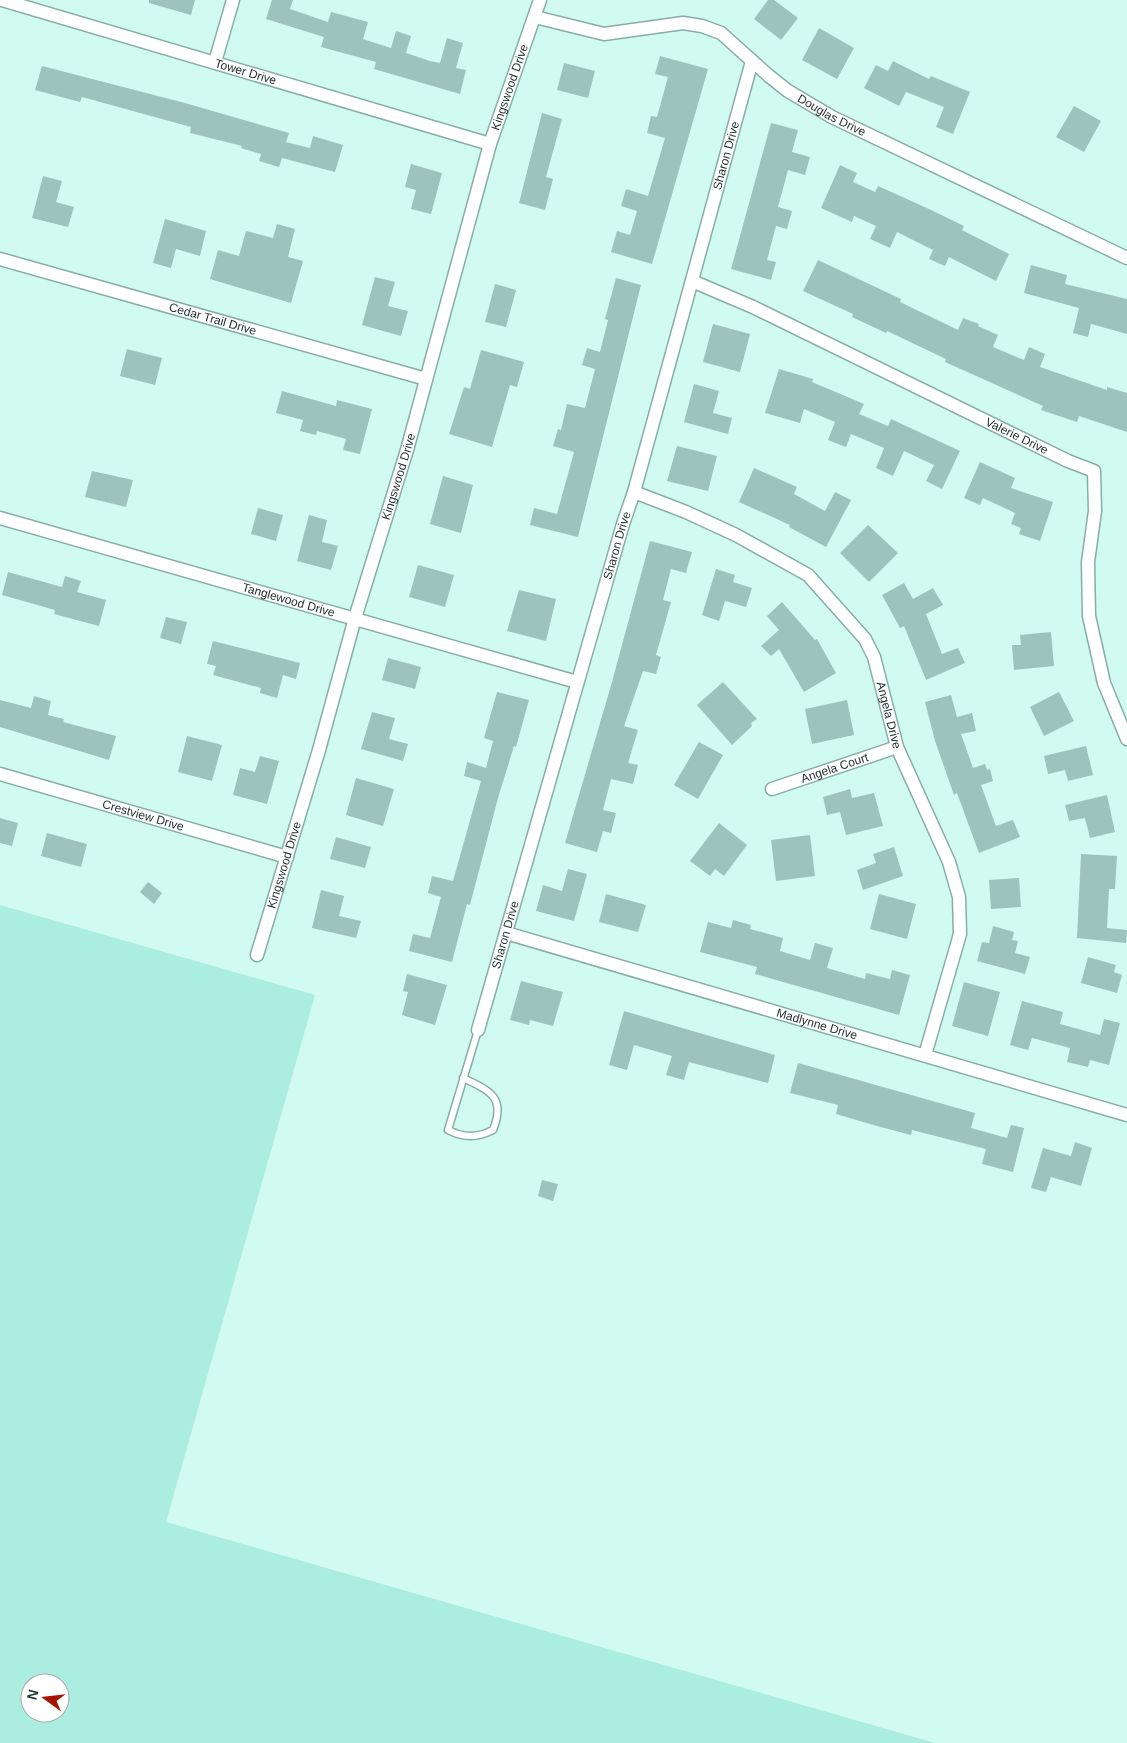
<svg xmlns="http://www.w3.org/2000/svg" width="1127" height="1743" font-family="Arial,sans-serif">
  <rect width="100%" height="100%" fill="#d1faf1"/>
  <path fill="#abeddf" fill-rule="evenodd" d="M0,905l315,90 -149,527 769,221h-935zM30,1683h30v30h-30z"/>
  <path fill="#9cc4bc" d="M149,0h46l-4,15 -42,-12z
    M272,0h21l-3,9 38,13 3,-10 37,10 -5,17 28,9 5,-17 15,5 -5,17 24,8 10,2 7,-25 16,5 -7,25 10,2 -6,24 -86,-25 2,-7 -55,-15 3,-10 -58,-18z
    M768,0h6l24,18 -17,22 -27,-21z
    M819,28l35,20 -17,31 -35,-19z
    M660,56l48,13 -56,195 -41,-12 6,-21 13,4 7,-24 -16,-5 5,-17 22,7 17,-58 -18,-5 4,-17 6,1 11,-40 -13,-3z
    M893,61l36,18 2,-3 39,16 -17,42 -17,-7 8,-20 -38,-15 -7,14 -35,-18 12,-23 12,6z
    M564,63l31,8 -7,27 -31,-8z
    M42,66l143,37 104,30 -3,9 24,6 3,-12 30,9 -8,27 -53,-14 -3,9 -20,-6 2,-7 -20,-6 1,-2 -52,-13 1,-6 -109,-30 -2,5 -45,-12z
    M1074,106l27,15 -17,31 -28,-15z
    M542,113l20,6 -16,58 7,2 -8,31 -26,-7z
    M771,123l27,7 -6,22 18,5 -5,18 -17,-5 -10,37 14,4 -5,18 -11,-3 -9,34 9,2 -5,18 -40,-11z
    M411,164l31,9 -11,41 -20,-5 5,-19 -11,-3z
    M840,165l17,8 -4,9 22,10 3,-6 51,23 35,17 -2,4 47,24 -13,27 -47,-24 -4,9 -16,-7 4,-9 -36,-18 -7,16 -20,-9 6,-13 -22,-10 -2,6 -31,-14z
    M43,176l19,5 -6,21 18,5 -6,20 -36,-9z
    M165,219l41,12 -6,25 -24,-7 -5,19 -18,-5z
    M277,224l18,5 -7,28 15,4 -12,42 -81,-24 8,-29 21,6 7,-25 27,7z
    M818,260l83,39 -1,3 58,28 5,-12 16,6 -1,2 20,9 -5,12 31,13 5,-13 16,7 -5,13 67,23v-3l20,6v39l-48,-16 -2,6 -36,-12 2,-4 -98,-44 1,-3 -59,-28 -1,2 -34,-16 1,-3 -50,-23z
    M1031,265l36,10 -2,9 62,15v35l-36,-10 -3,13 -15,-4 6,-25 -55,-15z
    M375,277l20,5 -7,24 20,5 -7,25 -39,-11z
    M616,278l25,7 -63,252 -48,-12 4,-17 23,6 17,-62 -21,-6 5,-17 3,1 6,-26 18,4 10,-39 -13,-4 5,-17 13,4 8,-32 -3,-1z
    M495,284l21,6 -10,37 -21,-5z
    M713,324l37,10 -10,38 -37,-10z
    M127,349l35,9 -7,27 -35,-9z
    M481,350l43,12 -7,25 -7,-2 -18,62 -43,-13 15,-47 6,2z
    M779,369l34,10 -1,3 52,22 -5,10 29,12 3,-7 69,32 -18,38 -16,-8 8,-16 -30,-14 -11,25 -17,-8 8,-20 -33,-14 -5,13 -18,-7 7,-18 -31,-13 -4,14 -35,-10z
    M694,384l25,7 -6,22 19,5 -4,16 -44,-12z
    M282,391l54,15 1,-6 35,9 -12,45 -17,-4 3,-11 -29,-8 -1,4 -16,-4 3,-11 -27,-7z
    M677,446l40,10 -9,35 -41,-10z
    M980,462l35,16 -4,10 42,14 -13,39 -21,-7 2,-6 -10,-4 4,-11 -32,-15 -3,7 -16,-7z
    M754,468l43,19 -3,7 31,17 10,-19 16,8 -25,47 -37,-20 1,-2 -51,-23z
    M92,471l41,9 -7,27 -41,-10z
    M443,476l30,9 -12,48 -31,-9z
    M258,508l25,7 -7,26 -25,-7z
    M309,515l18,5 -5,22 16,4 -7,24 -34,-9z
    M868,525l30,28 -29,29 -29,-29z
    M650,541l42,11 -6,21 -15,-4 -8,31 8,2 -15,53 5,2 -5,17 -13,-3 -19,55 14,4 -10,33 10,2 -5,19 -22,-5 -8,31 13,3 -5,20 -8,-2 -6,21 -32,-9 47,-161z
    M418,565l36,10 -9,32 -36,-10z
    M716,569l19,6 -2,7 19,6 -6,19 -21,-6 -6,20 -17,-6z
    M8,572l54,15 3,-11 16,5 -4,11 29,8 -7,26 -45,-12 1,-4 -53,-15z
    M904,583l9,16 20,-11 10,17 -17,9 16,40 16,-6 7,15 -39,17 -22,-54 -4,2 -18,-33z
    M519,590l37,9 -10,42 -39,-10z
    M782,602l33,38 2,-1 19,34 -32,19 -25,-43 -8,7 -10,-10 18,-16 -12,-14z
    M166,617l21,5 -6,22 -21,-6z
    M1051,632l3,34 -40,4 -2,-25h9l-1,-10z
    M213,641l87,22 -4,16 -13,-4 -6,23 -17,-5 1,-5 -48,-13 3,-9 -9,-2z
    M388,658l33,9 -6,22 -33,-9z
    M723,682l34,37 -6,4 1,3 -20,19 -35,-40z
    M497,692l32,8 -13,47 -2,-1 -16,52 -28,107 -3,-1 -15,58 -43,-11 4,-17 17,4 11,-41 -13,-4 4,-17 21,5 28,-100 -17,-5 3,-14 19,6 7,-27 -9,-3z
    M1059,692l15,29 -30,15 -14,-29z
    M951,695l6,22 15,-4 4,18 -15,3 12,34 12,-4 2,6 3,-1 3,12 -12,4 15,41 17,-6 7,17 -41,16 -22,-60 -3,2 -19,-54 -10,-39z
    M34,696l17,5 -3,14 16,4 -1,3 53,14 -7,24 -109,-33v-27l31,8z
    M847,700l7,35 -42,9 -7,-35z
    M372,712l23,6 -6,21 19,5 -5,17 -42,-12z
    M187,736l35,9 -10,36 -34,-9z
    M699,742l24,13 -25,44 -24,-14z
    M1086,746l7,29 -25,6 -3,-11 -17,4 -4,-18z
    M260,756l19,5 -12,43 -34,-9 7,-27 15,4z
    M356,778l38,11 -11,37 -37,-11z
    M850,789l2,9 22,-5 9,33 -37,9 -6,-23 -13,3 -4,-18z
    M1107,795l8,37 -25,6 -5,-20 -16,3 -4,-16z
    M0,818l18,5 -6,23 -12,-3z
    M719,823l28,22 -23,31 -9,-7 -5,7 -20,-15z
    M47,833l40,11 -6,23 -40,-11z
    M810,835l5,41 -39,5 -5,-41z
    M336,837l35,10 -6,21 -35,-9z
    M894,847l9,29 -40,14 -6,-20 19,-7 -3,-9z
    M1081,854l36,2 -2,33h-6l-2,39 20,2 -1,13 -49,-5z
    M568,869l19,5 -13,47 -38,-10 7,-26 19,6z
    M1019,878l2,29 -30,2 -2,-29z
    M148,882l14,11 -8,11 -14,-12z
    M321,890l23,6 -5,20 22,5 -5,17 -44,-10z
    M606,894l40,11 -8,27 -39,-10z
    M879,894l37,10 -9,35 -37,-10z
    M733,920l18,5 -1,4 33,9 -3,13 30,9 5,-17 18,5 -6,20 38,11 1,-6 24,6 2,-9 18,5 -11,40 -144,-41 2,-7 -57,-15 8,-30 23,6z
    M993,926l21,6 -2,8 6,1 -3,12 15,4 -5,17 -48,-13 5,-19 7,1z
    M1088,957l28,8 -2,7 8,3 -5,18 -36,-10z
    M407,974l40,11 -12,40 -33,-10 6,-23 -5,-1z
    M521,981l42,11 -10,34 -23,-6 -1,5 -19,-5z
    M964,982l36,10 -12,44 -36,-10z
    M1022,1001l41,11 -3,12 40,11 4,-16 16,4 -11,42 -19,-5 -2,7 -21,-5 3,-14 -38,-10 -4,12 -18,-5z
    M624,1011l151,44 -7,28 -79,-21 -5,18 -18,-5 6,-19 -38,-11 -7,25 -18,-5z
    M798,1063l177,50 -4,15 36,10 4,-13 13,3 -11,44 -31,-8 4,-15 -74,-19 -1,5 -34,-9 -41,-12 2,-9 -48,-12z
    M1075,1142l17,6 -11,38 -30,-9 -5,15 -15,-4 12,-40 28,8z
    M542,1180l16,4 -5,17 -15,-5z"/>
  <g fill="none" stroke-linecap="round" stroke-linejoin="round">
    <defs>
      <path id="service" d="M463,1078c28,13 43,20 30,52 -16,8 -29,8 -45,0l30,-100"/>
      <g id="minor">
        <path id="s1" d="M2,0l488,144"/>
        <path id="s2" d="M535,17l69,17 79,-11 19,3 19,7 48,43 19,15 44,26 295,141"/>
        <path d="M215,62l18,-62"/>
        <path id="s3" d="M0,259l426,120"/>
        <path id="s4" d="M692,281l61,26 315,154 26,10 1,40 -7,51 1,54 15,67 23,56"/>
        <path id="s5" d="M634,492l52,20 50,23 72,40 57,64 9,18 23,90 52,115 10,35 1,37 -35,121"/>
        <path id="s6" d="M0,518l577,164"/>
        <path id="s7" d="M0,774l287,83"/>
        <path id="s8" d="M772,789l125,-42"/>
        <path id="s9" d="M506,933l621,182"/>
        <path id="s10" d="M257,955l62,-205 36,-132 52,-168 83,-306 50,-144"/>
        <path id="s11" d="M478,1030l145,-506 11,-32 118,-431"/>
      </g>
    </defs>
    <use href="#service" stroke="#87aea6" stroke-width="9"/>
    <use href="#minor" stroke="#87aea6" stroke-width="15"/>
    <use href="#service" stroke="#fff" stroke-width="6"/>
    <use href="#minor" stroke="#fff" stroke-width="12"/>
  </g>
  <g text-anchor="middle" stroke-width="4.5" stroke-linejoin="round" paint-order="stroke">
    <g font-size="12" fill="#23332f" stroke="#fff">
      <text dy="4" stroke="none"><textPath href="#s1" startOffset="254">Tower Drive</textPath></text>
      <text dy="4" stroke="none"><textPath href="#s10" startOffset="904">Kingswood Drive</textPath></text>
      <text dy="4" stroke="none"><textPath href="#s2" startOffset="329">Douglas Drive</textPath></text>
      <text dy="4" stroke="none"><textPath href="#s11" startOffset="909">Sharon Drive</textPath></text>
      <text dy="4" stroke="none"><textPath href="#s3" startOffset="221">Cedar Trail Drive</textPath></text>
      <text dy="4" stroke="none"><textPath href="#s4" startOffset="360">Valerie Drive</textPath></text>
      <text dy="4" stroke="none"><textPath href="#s10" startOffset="499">Kingswood Drive</textPath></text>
      <text dy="4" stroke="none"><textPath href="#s11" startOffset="504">Sharon Drive</textPath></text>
      <text dy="4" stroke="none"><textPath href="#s6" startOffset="300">Tanglewood Drive</textPath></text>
      <text dy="4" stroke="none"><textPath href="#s5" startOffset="359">Angela Drive</textPath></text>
      <text dy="4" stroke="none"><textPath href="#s8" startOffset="66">Angela Court</textPath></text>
      <text dy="4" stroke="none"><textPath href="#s7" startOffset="149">Crestview Drive</textPath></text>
      <text dy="4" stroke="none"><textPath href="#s10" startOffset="94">Kingswood Drive</textPath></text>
      <text dy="4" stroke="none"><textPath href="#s11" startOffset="99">Sharon Drive</textPath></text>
      <text dy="4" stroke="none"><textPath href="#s9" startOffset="324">Madlynne Drive</textPath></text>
    </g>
  </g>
  <g transform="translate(45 1698) rotate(285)"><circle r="24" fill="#ffffff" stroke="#a7adac"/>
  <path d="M0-4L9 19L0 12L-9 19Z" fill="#a61302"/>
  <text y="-8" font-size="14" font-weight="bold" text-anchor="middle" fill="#23332f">N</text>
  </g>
</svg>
